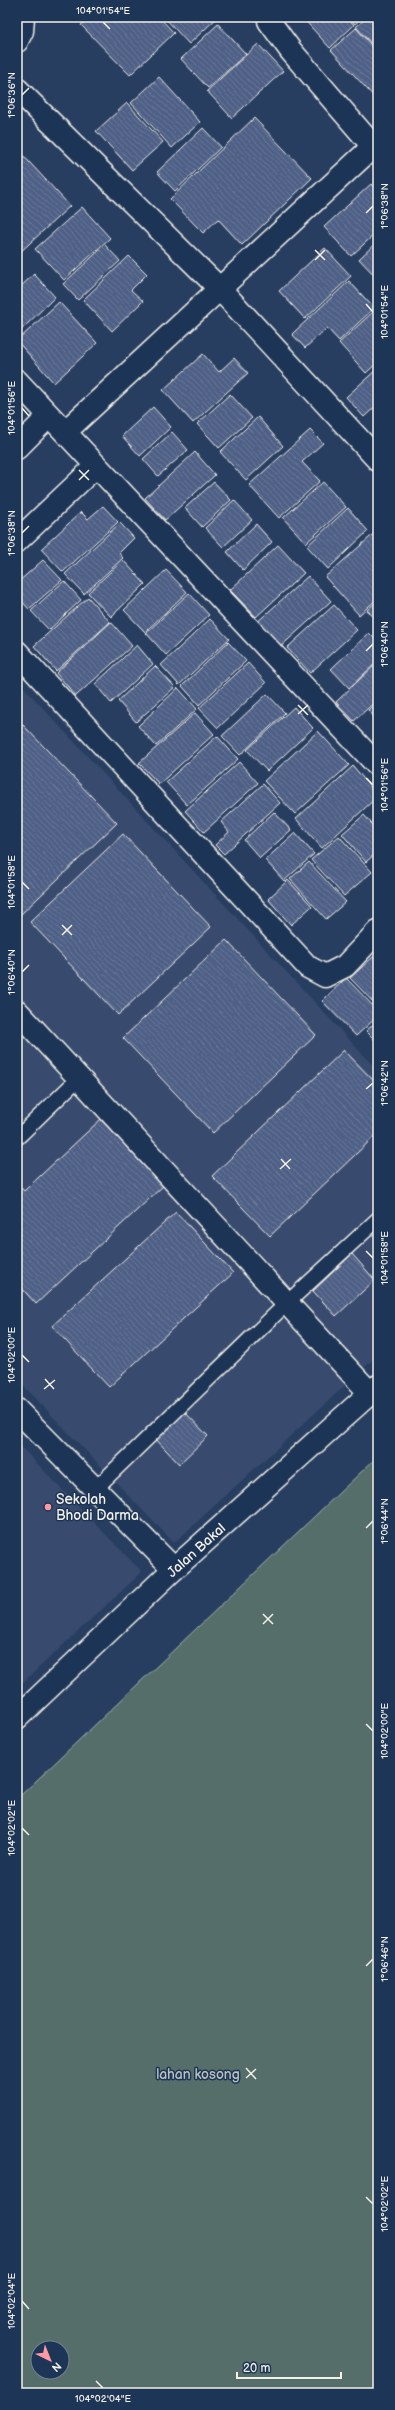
<svg xmlns="http://www.w3.org/2000/svg" width="395" height="2410" font-family="'Balsamiq Sans',sans-serif">
  <defs>
    <pattern id="building-back-hatch" width="6" height="6" patternUnits="userSpaceOnUse"><rect width="6" height="6" fill="#506087"/><path d="M-1 5l2 2M0 0l6 6M5-1l2 2" fill="none" stroke="#6a7798"/></pattern>
  </defs>
  <rect width="100%" height="100%" fill="#273e61"/>
  <filter id="ink" filterUnits="userSpaceOnUse"><feTurbulence type="fractalNoise" baseFrequency=".025" numOctaves="2"/><feDisplacementMap in="SourceGraphic" scale="8" xChannelSelector="R" yChannelSelector="G"/><feConvolveMatrix kernelMatrix="1 2 1 2 8 2 1 2 1" color-interpolation-filters="sRGB"/></filter>
  <g filter="url(#ink)">
    <path fill="#374b6e" d="M17,680l361,391v284l-204,188 -157,-164z
      M17,1443l125,129 -125,116z"/>
    <path fill="#556e6a" stroke="#a4b0a9" fill-rule="evenodd" d="M378,1456v937h-361v-594zM38,2348h24v24h-24z"/>
    <path fill="url(#building-back-hatch)" stroke="#f4f1e8" d="M89,17h70l15,16 -44,42 -49,-50z
      M166,17h52l-29,27 -24,-26z
      M302,17h45l7,8 -24,23z
      M349,17h14l-8,7z
      M367,17h11v34l-22,-24z
      M218,24l28,30 -38,34 -27,-29z
      M356,28l22,25v48l-47,-51z
      M258,44l25,27 -51,47 -25,-27z
      M159,77l41,45 -28,26 -41,-45z
      M127,103l36,39 -31,28 -36,-39z
      M254,118l58,60 -70,67 -24,-26 -15,14 -33,-34z
      M203,128l18,19 -46,44 -18,-19z
      M17,149l53,57 -53,49z
      M371,184l7,7v40l-27,25 -27,-29z
      M82,207l28,31 -46,42 -29,-31z
      M378,241v38l-19,-20z
      M105,245l15,16 -42,39 -15,-16z
      M325,248l26,28 -46,43 -26,-28z
      M129,256l18,18 -16,16 12,11 -31,30 -29,-31z
      M34,274l21,23 -38,37v-44z
      M349,281l25,27 -35,33 -12,-13 -22,20 -13,-14z
      M59,302l38,41 -43,40 -37,-42z
      M374,311l4,4v47l-12,11 -27,-30z
      M203,354l16,18 15,-14 14,15 -55,50 -30,-33z
      M378,368v36l-14,13 -18,-20z
      M230,394l22,24 -33,30 -22,-24z
      M153,407l18,20 -31,29 -18,-20z
      M258,417l25,29 -37,34 -26,-28z
      M310,430l13,13 -21,19 18,19 -41,37 -30,-33z
      M172,432l16,18 -30,26 -15,-17z
      M195,452l20,23 -50,45 -20,-22z
      M214,482l17,18 -29,27 -17,-19z
      M323,482l23,25 -40,36 -23,-25z
      M234,500l18,20 -29,27 -18,-19z
      M103,506l15,16 -55,50 -22,-23 40,-37 7,7z
      M348,508l20,23 -40,38 -21,-23z
      M120,523l14,15 -15,15 4,5 -39,36 -19,-20z
      M256,524l16,18 -29,28 -16,-18z
      M378,530v68l-19,17 -34,-38z
      M278,545l26,28 -48,44 -26,-27z
      M43,560l19,20 -33,29 -12,-13v-13z
      M123,560l22,24 -34,33 -23,-24z
      M166,570l21,22 -42,40 -21,-22z
      M308,576l23,25 -53,48 -23,-25z
      M64,581l17,19 -32,30 -18,-19z
      M189,593l20,22 -43,40 -20,-22z
      M88,597l22,25 -54,49 -22,-25z
      M378,600v22l-11,-12z
      M334,605l23,25 -47,43 -23,-25z
      M210,619l19,20 -50,46 -18,-20z
      M111,622l21,24 -56,50 -20,-23z
      M369,633l9,9v19l-29,27 -18,-19z
      M228,642l18,19 -47,44 -17,-19z
      M137,645l16,19 -42,39 -16,-19z
      M378,662v37l-24,22 -18,-19z
      M248,663l18,20 -48,45 -19,-20z
      M155,666l20,21 -39,35 -18,-21z
      M178,688l19,21 -41,37 -18,-20z
      M267,694l18,19 -45,42 -18,-19z
      M378,701v20l-10,-11z
      M294,707l19,21 -46,43 -20,-21z
      M195,713l19,21 -55,50 -20,-21z
      M23,725l94,98 -98,93 -2,-2v-183z
      M318,731l31,34 -54,49 -31,-33z
      M217,736l21,23 -51,46 -21,-23z
      M239,762l19,21 -54,49 -19,-21z
      M353,766l25,30 -56,52 -26,-29z
      M263,784l17,19 -56,51 -9,-9 14,-13 -8,-10z
      M274,812l17,18 -31,28 -16,-18z
      M364,815l14,16v20l-12,11 -24,-28z
      M295,833l19,21 -30,27 -19,-21z
      M123,834l88,93 -93,88 -88,-93z
      M339,836l33,36 -28,24 -33,-36z
      M309,862l37,40 -20,17 -36,-40z
      M288,880l24,26 -21,19 -23,-26z
      M226,940l90,95 -103,98 -90,-95z
      M373,957l5,6v44l-28,-29z
      M346,978l32,33v5l-22,20 -34,-35z
      M378,1020v23l-12,-12z
      M344,1050l34,35v48l-108,103 -58,-60z
      M101,1119l62,67 -127,118 -19,-21v-100l7,8z
      M176,1212l57,61 -124,114 -57,-61z
      M352,1254l23,26 -39,36 -23,-25z
      M182,1409l26,27 -29,28 -26,-28z"/>
    <g fill="none" stroke-linecap="round" stroke-linejoin="round">
      <defs>
        <path id="lane" d="M17,1138l63,-61
          M95,1489l192,-186 91,-84"/>
        <path id="street" d="M269,17v4l22,30 87,101
          M17,41l5,-10 1,-14
          M17,89l202,199 159,172
          M17,381l361,385
          M65,432l313,-290
          M17,448l32,-32
          M17,541l78,-74
          M17,652l291,315 17,9 20,-10 33,-35
          M17,1011l353,382
          M17,1410l157,159"/>
        <path id="secondary" d="M17,1718l157,-149 204,-183"/>
      </defs>
      <use href="#lane" stroke="#f4f1e8" stroke-width="17"/>
      <use href="#street" stroke="#f4f1e8" stroke-width="25"/>
      <use href="#secondary" stroke="#f4f1e8" stroke-width="25"/>
      <use href="#lane" stroke="#1d3557" stroke-width="14"/>
      <use href="#street" stroke="#1d3557" stroke-width="22"/>
      <use href="#secondary" stroke="#1d3557" stroke-width="22"/>
    </g>
  </g>
  <path fill="none" stroke="#f4f1e8" stroke-width="1.5" d="M103,22l7,7M22,95l7,-7M366,213l7,-7M315,250l10,10M315,260l10,-10M366,304l7,8M22,408l7,8M79,470l10,10M79,480l10,-10M22,533l7,-7M366,651l7,-7M298,705l10,10M298,714l10,-9M366,778l7,7M22,882l7,7M62,925l10,10M62,935l10,-10M22,972l7,-7M366,1089l7,-6M281,1159l9,10M280,1169l11,-10M366,1251l7,7M22,1355l7,7M45,1379l9,10M44,1389l11,-9M366,1528l7,-7M263,1614l10,10M263,1624l10,-10M366,1724l7,7M22,1828l7,7M366,1966l7,-7M246,2068l10,11M246,2078l10,-9M366,2197l7,7M22,2301l7,8M96,2381l7,7"/>
  <circle fill="#ff9aa2" stroke="#1d3557" stroke-width="1.5" cx="48" cy="1507" r="4"/>
  <g text-anchor="middle" stroke-width="3" stroke-linejoin="round" paint-order="stroke">
    <g font-size="14" fill="#f4f1e8" stroke="#1d3557" text-anchor="start">
      <text x="56" y="1504">Sekolah<tspan x="56" dy="16">Bhodi Darma</tspan></text>
    </g>
    <g font-size="14" fill="#f4f1e8" stroke="#1d3557">
      <text transform="translate(196 1550) rotate(-42)" y="5">Jalan Bakal</text>
    </g>
    <g font-size="14" fill="#bcc3bc" stroke="#1d3557">
      <text x="198" y="2079">lahan kosong</text>
    </g>
  </g>
  <rect width="395" height="2410" fill="none" stroke="#1d3557" stroke-width="44"/>
  <g transform="translate(50 2360) rotate(137)"><circle r="19" fill="#1d3557" stroke="#738091"/>
  <path d="M0-3L7 15L0 10L-7 15Z" fill="#ff9aa2"/>
  <text y="-6" font-size="11" font-weight="bold" text-anchor="middle" fill="#f4f1e8">N</text>
  </g>
  <path d="M237 2372v6h104v-6" fill="none" stroke="#f4f1e8" stroke-width="2"/>
  <text x="243" y="2372" font-size="12" fill="#f4f1e8" stroke="#1d3557" stroke-width="3" paint-order="stroke">20 m</text>
  <rect x="22" y="22" width="351" height="2366" fill="none" stroke="#f4f1e8" stroke-width="1.5"/>
  <g font-size="10" text-anchor="middle" fill="#f4f1e8">
    <text x="103" y="14">104°01'54"E</text>
    <text transform="translate(11 95) rotate(-90)" y="4">1°06'36"N</text>
    <text transform="translate(384 206) rotate(-90)" y="4">1°06'38"N</text>
    <text transform="translate(384 312) rotate(-90)" y="4">104°01'54"E</text>
    <text transform="translate(11 408) rotate(-90)" y="4">104°01'56"E</text>
    <text transform="translate(11 533) rotate(-90)" y="4">1°06'38"N</text>
    <text transform="translate(384 644) rotate(-90)" y="4">1°06'40"N</text>
    <text transform="translate(384 785) rotate(-90)" y="4">104°01'56"E</text>
    <text transform="translate(11 882) rotate(-90)" y="4">104°01'58"E</text>
    <text transform="translate(11 972) rotate(-90)" y="4">1°06'40"N</text>
    <text transform="translate(384 1083) rotate(-90)" y="4">1°06'42"N</text>
    <text transform="translate(384 1258) rotate(-90)" y="4">104°01'58"E</text>
    <text transform="translate(11 1355) rotate(-90)" y="4">104°02'00"E</text>
    <text transform="translate(384 1521) rotate(-90)" y="4">1°06'44"N</text>
    <text transform="translate(384 1731) rotate(-90)" y="4">104°02'00"E</text>
    <text transform="translate(11 1828) rotate(-90)" y="4">104°02'02"E</text>
    <text transform="translate(384 1959) rotate(-90)" y="4">1°06'46"N</text>
    <text transform="translate(384 2204) rotate(-90)" y="4">104°02'02"E</text>
    <text transform="translate(11 2301) rotate(-90)" y="4">104°02'04"E</text>
    <text x="103" y="2402">104°02'04"E</text>
  </g>
</svg>
